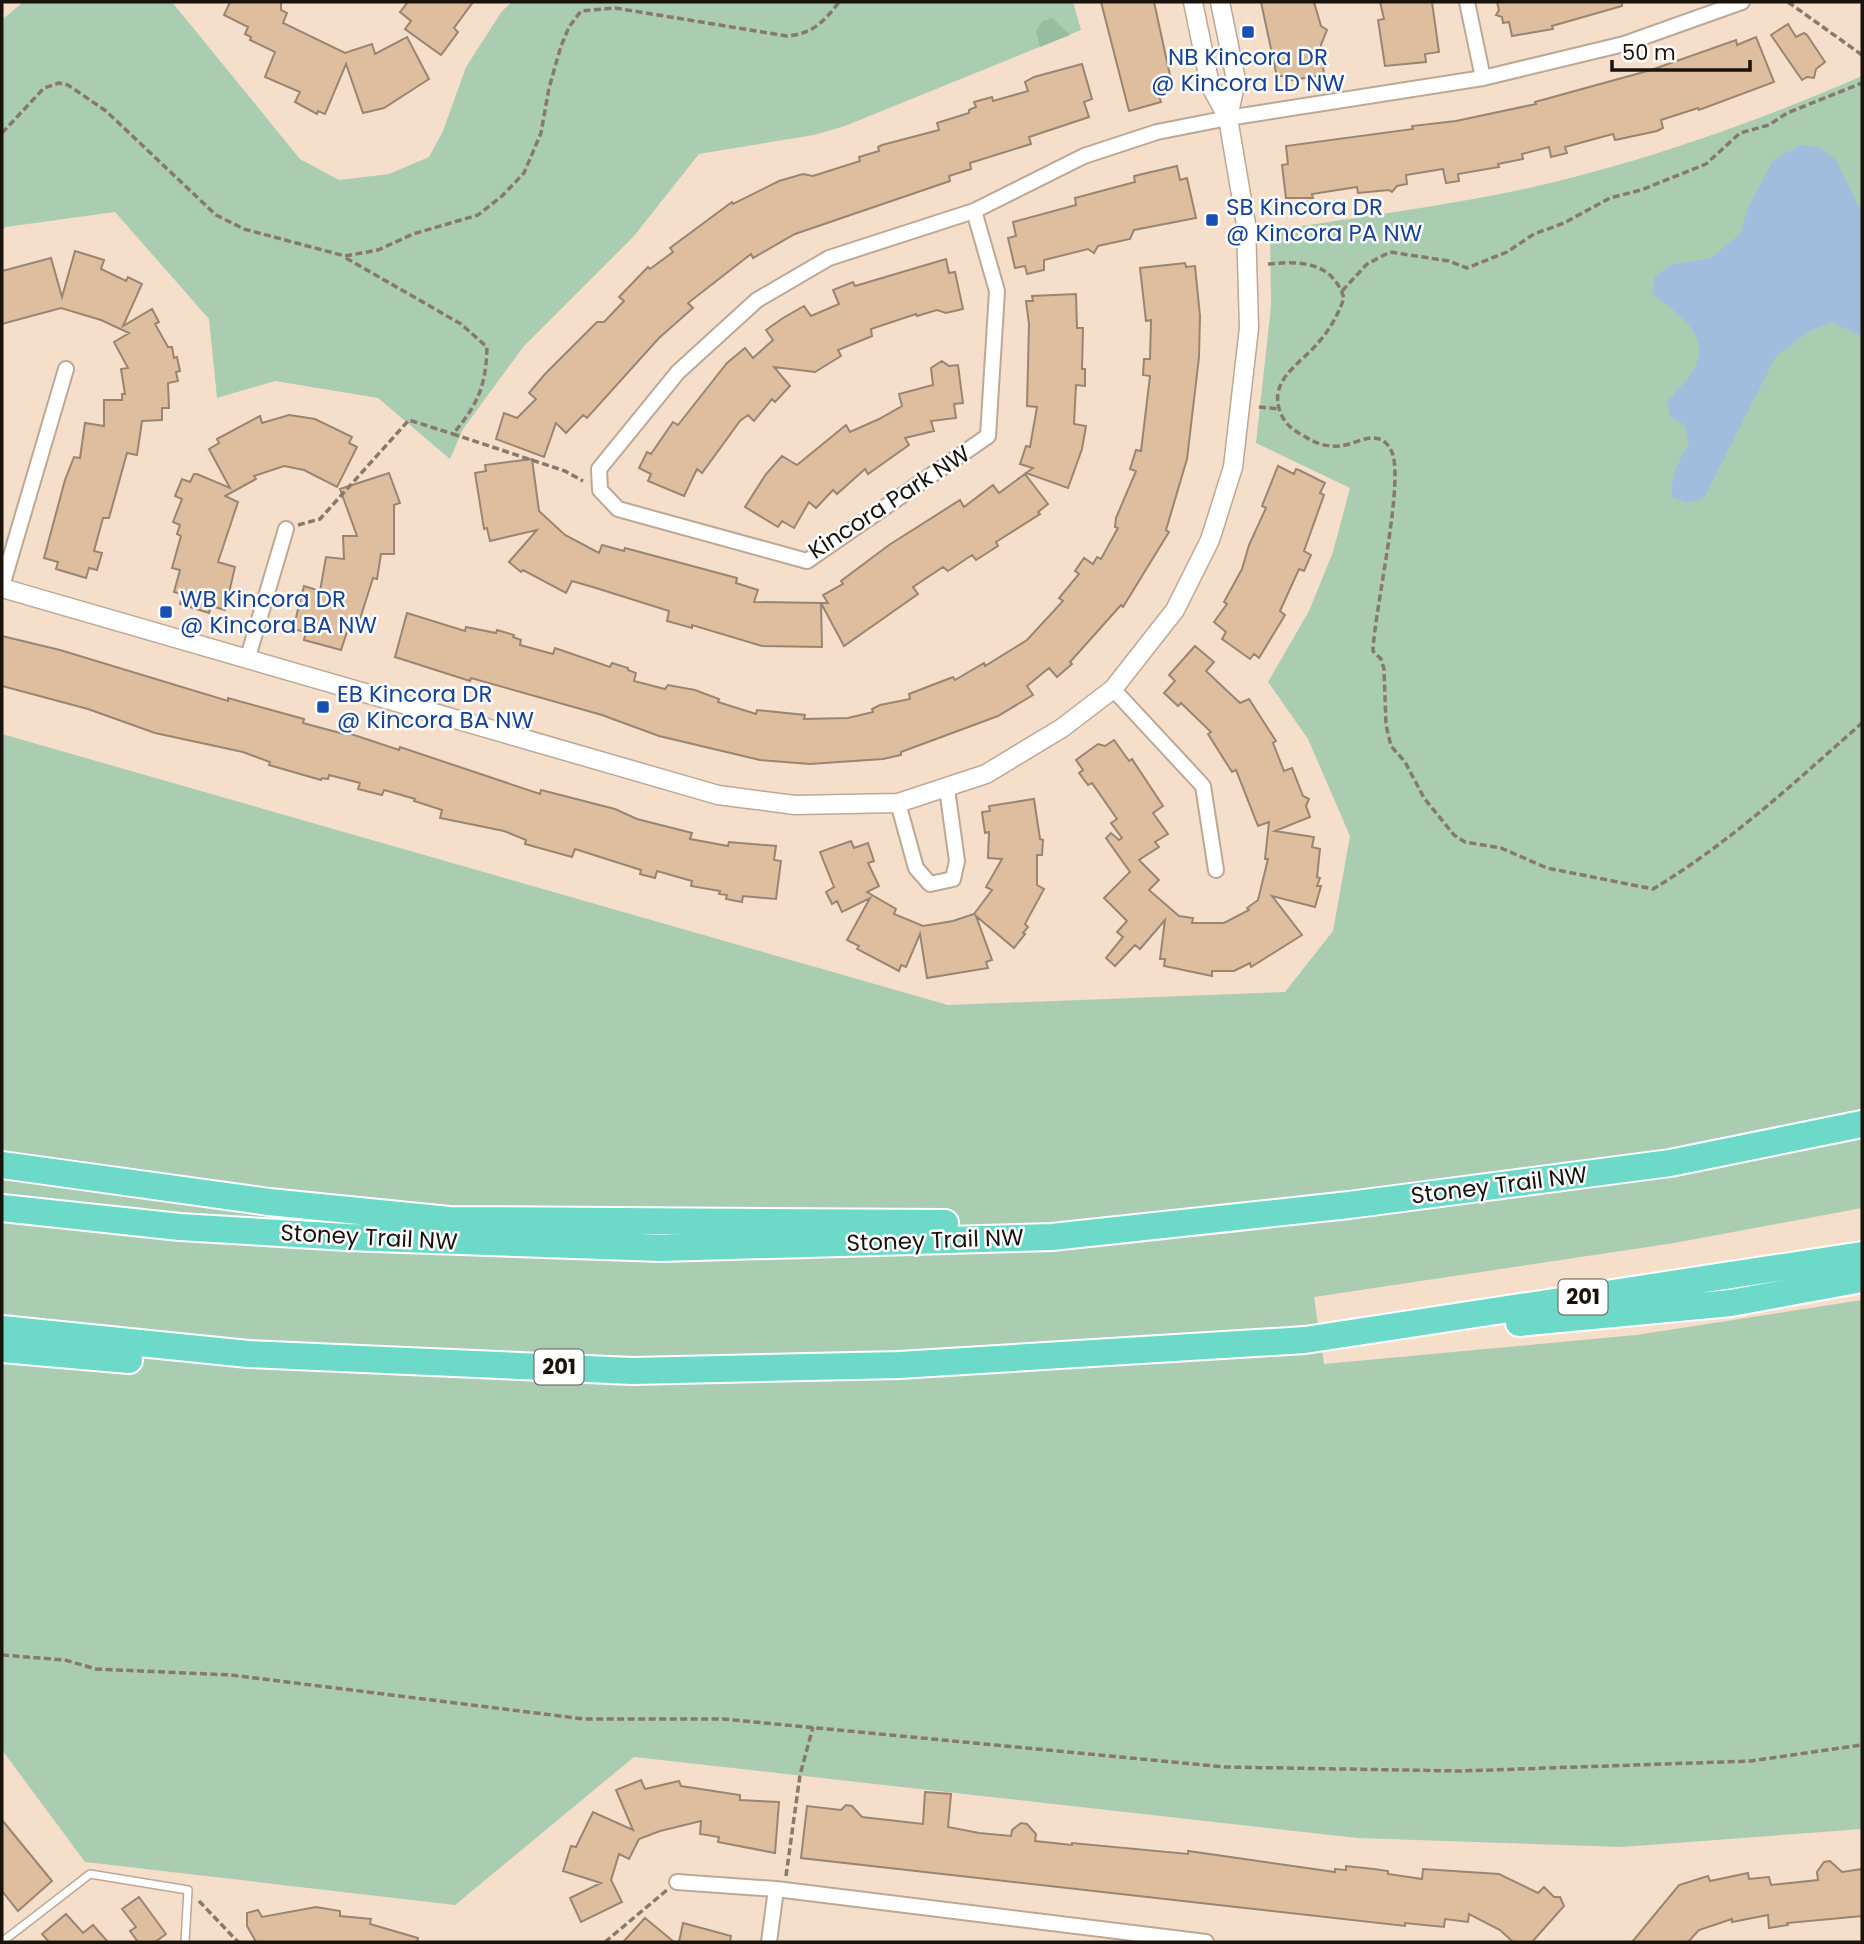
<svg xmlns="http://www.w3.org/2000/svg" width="1864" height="1944" font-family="Poppins,sans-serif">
  <rect width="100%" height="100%" fill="#f5dfcb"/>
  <path fill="#aacdb2" d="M23,2h149l128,157 39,21 50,-6 40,-17 14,-26 23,-64 36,-56 10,-9h561l8,28 -236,96 -31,9 -115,19 -65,82 -110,110 -61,83 -13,30 -72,-61 -103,-17 -58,17 -8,-79 -94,-107 -109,15 -4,3v-210z
    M1862,76v1132l-188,35 -360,54 10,67 312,-29 226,-35v529l-240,18 -265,-9 -723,-81 -179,148 -370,-43 -83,-112v-1016l946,271 337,-13 48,-61 17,-95 -42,-97 -40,-57 41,-71 24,-59 17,-64 -94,-45 15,-137 -1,-75c80,-13 161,-23 240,-39 121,-25 239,-67 352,-116z"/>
  <path fill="#97bca0" d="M1052,18l18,17 -30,12 -4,-16 6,-10z"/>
  <path fill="#a0bdde" d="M1801,145l18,2 17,13 26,53v123l-31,-14 -23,10 -32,24 -72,142 -16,5 -16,-6c-1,-20 6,-37 17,-52l-4,-19 -15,-10 -3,-14c8,-10 18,-19 25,-30 24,-35 -15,-58 -39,-78l1,-16 16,-13 41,-7 29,-24 8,-26 25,-48z"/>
  <path fill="#dfbe9f" stroke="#998572" stroke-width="2" d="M230,2h51v8l6,3 -4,10 62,30 27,-9 3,10 32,-17 22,42 -45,29 -21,5 -17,-49 -21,50 -7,-3 -1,3 -22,-12 5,-10 -35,-15 10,-25 -25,-12 1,-3 -6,-3 3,-7 -24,-12z
    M408,2h65l-19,26 4,4 -17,23 -36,-26 6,-8 -11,-9z
    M1101,2h53l19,87 -15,4 3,9 -32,9z
    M1261,2h53l7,24 6,4 -6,15 3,30 -32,5 -1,-6 -14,3z
    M1380,2h52l7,50 -14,2 1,8 -41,4 -7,-46 6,-1z
    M1497,2h125v4l-70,20 1,3 -41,7 -3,-14 -6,1 -1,-6 -6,-2 3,-5z
    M1788,24l8,13 8,-4 3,2 18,27 -9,7 -2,9 -7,-1 -5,3 -31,-45z
    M1756,37l18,45 -75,28 -1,-2 -37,12 2,8 -6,3 -42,9 -2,-6 -48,13 2,6 -16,4 -2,-10 -27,7 1,5 -25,5 1,3 -41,7 1,7 -13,2 -3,-14 -37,6 1,9 -10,2 -5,6 -3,-2 -31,3 -1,-6 -45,7 1,4h-27l-4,-33 6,-1 -2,-18 127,-17 -1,-3 44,-5 80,-17 -1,-2 116,-32 85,-30 1,5z
    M1082,64l10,35 -8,3 5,15 -60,20 2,7 -61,19 1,6 -22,7 1,5 -155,53 -42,24 -2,-4 -63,49 5,5 -34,30 -72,80 -4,-3 -17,18 -10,-10 -12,34 -48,-18 8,-26 13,5 19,-19 -7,-6 16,-19 52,-52h7l20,-21 -5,-4 29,-30 2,2 23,-17 -3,-4 62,-46 1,2 46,-23 24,-7 10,2 47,-15 -1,-4 20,-6 -1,-4 4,-2 57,-15 -2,-7 32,-10v-3l7,-3 -2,-5 18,-5 1,4 35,-10 -3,-9 9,-5z
    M1177,166l3,14 7,-2 9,40 -62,12 -4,9 -32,7 -4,7 -6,-4 -44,11v10l-17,4 -2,-8 -10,2 -7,-30 8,-2 -3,-14 63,-17 -1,-7 60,-16 -1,-6z
    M75,251l29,9 -3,9 25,12 2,-4 14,7 -19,42 29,-17 7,13 -4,2 13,23h4l2,11 3,-1 3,14 -4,1 2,9 -10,2 1,25h-7v12l-20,1 -5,34 -10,-2 -18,65h-6l-9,33 8,2 -5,17 -8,-2 -3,10 -30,-9 2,-7 -14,-4 21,-78 9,-23 6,1 5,-35 19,3v-26h18v-6h3l-4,-25 7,-1 -14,-26 15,-9 -28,-13 -40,-12 -59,16v-53l49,-13 11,39z
    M946,259l3,14 6,-1 8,37 -17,4 -9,-3 -20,6 -1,-2 -45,15 1,7 -34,14 3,6 -26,16 -41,-5 16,19 -15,16 -3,-3 -18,22 -6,-6 -8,6 -38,52 -5,-4 -13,27 -36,-15 3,-7 -12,-6 8,-16 4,2 22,-32 5,3 49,-62 18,-15 8,10 20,-18 -7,-10 17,-12 21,-12 7,10 28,-12 -6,-14 20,-8 2,4z
    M1185,263l1,4 9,-1 5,50 -1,41 -12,102 -21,71 3,2 -46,75 -2,-2 -51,57 2,2 -15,13 -8,-9 -22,18 6,9 -35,21 -97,36v3l-18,4 -73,5 -50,-4 -101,-24 -57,-21 -131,-37 -1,3 -75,-24 12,-44 58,18 1,-4 30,6 1,-3 17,5 -1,2 8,3 -1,5 33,9 2,-6 55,19 2,-4 16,5v2l8,3 -2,8 31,8 3,-4 27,5 24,9 -1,3 38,12 1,-4 48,5 -1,4 44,-1 25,-6 -1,-3 8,-4 30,-6 -1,-5 44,-17 2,3 29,-17 1,3 42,-26 36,-39 -4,-3 20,-24 -4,-3 9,-13 9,6 4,-7 4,2 17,-31 -3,-1 1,-9 20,-47 -6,-2 6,-19 5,1 9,-75 -7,-1 1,-16h6l1,-39 -5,1 -6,-53z
    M1076,294l1,34h6l-1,41h3v17l-9,-1 -2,39 12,2 -4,23 -14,39 -42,-15 7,-5 -13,-4 6,-18 4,1 7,-40 -10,-1 2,-82 -3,-23h7l-1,-5z
    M942,361l7,5 9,-1 5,38 -9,1 2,14 -25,3 3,10 -29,7 4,7 -41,29 -3,-5 -28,25 -4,-4 -17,18 -7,-6 -15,26 -12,-7 -4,6 -33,-20 21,-33 16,-18 15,9 49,-40 4,7 29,-13 23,-13 -3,-12 34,-9 -2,-17z
    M289,415l26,4 37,18 -3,6 8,4 -20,40 -33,-17 -20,-4 -30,10 2,3 -31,17 13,6 -20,60 17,5 -10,43 -14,-4 -2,7 -29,-9 2,-10 -8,-2 6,-22 -8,-2 9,-32 -4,-2 3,-9 -7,-3 9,-23 -7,-3 7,-17 8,3 4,-8h3l33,14 -21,-39 10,-6 -2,-4 43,-23 2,7z
    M532,459l7,52 26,24 34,18 3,-8 22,6 1,-3 112,30 -1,5 22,7 -4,12 67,1 1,44 -60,-1 -70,-21v3l-25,-7 2,-10 -73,-23 -24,-7 -6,12 -43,-23 -2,2 -12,-10 28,-32 -47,11 -3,-13 -3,1 -9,-56 11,-2 -1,-6z
    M1278,466l16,8 2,-5 3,1 26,13 -5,10 4,2 -20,56 7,4 -7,16 -5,-2 -19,42 5,4 -26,43 -5,-4 -4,5 -28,-20 4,-7 -12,-10 13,-18 -3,-2 18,-33 7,-24 17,-37 -4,-2z
    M389,473l11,30 -6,2v49h-13l-4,25 -4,-1 -14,44 -8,-2 -10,30 -37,-10 2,-8 -13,-3 11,-43 16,5 6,-34 18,2 -1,-23h14l-17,-47z
    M1025,474l23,30 -10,8 2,2 -44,28 2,4 -22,14 -4,-5 -24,16 -5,-4 -30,20 5,7 -74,52 -23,-43h7l-5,-8 20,-11 -2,-3 48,-36 71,-45 4,7 29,-22 6,8z
    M2,636l58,14 168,51v-3l76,21 -1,4 41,11 1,-2 54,18 1,-3 140,47 1,-4 74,19 22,10 55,14 -2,6 38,7 1,-4 47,4 -2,14 7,1 -5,38 -33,-3 -1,6 -16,-3 1,-4 -8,-1 1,-3 -29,-5 1,-5 -35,-10 -2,7 -15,-4 1,-4 -66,-21 -3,8 -47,-13 1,-4 -22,-9 -64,-13 2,-8 -28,-9 1,-2 -31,-9 -2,5 -24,-6 2,-6 -31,-8 -1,4 -6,-1 -1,2 -52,-15 1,-3 -27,-10 -88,-19 -67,-24 -86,-23z
    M1195,646l19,16 -8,9 34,32 9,-4 27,42 -3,2 11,28 8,-3 11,28 6,3 -3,7 4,11 -35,14 39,6 -2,10 8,2 -3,28 3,1 -3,8h4l-6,21 -43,-11 30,39 -51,32 -1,-4 -16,8h-22v5l-48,-10 1,-7h-5l5,-39 -25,29 -5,-4 -20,21 -9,-8 17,-21 -6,-5 10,-11 -23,-23 26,-26 -24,-34 5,-5 8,7 3,-2 -11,-15 6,-4 -25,-36 -4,2 -9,-12 4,-3 -7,-10 22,-16 7,2 9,-6 15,21 3,-2 31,47 -10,7 15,21 -13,8 4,5 -20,13 20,20 -10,10 30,26 14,2 -1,5h32l25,-13 -2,-2 11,-8 10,-41h-3l4,-37 -11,4 -22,-56 -4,2 -24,-38 3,-2 -30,-29 -3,3 -14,-13 11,-12 -6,-6z
    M1034,799l6,40 3,1 -1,15h-5v30l7,4 -19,35 3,3 -5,6 2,1 -11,14 -38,-32 16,44 -6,2 2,6 -61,10 -7,-44 -14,33 -5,-2 -2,6 -42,-22 2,-3 -12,-6 23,-42 -28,14 -5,-11 -5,3 -6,-12 8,-5 -14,-35 31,-11 3,7 14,-5 6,18 -6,2 11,23 -12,6 29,17 -2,5 29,12 30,-5 21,-7 18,-24 -6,-3 16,-28 -14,-1 1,-26 -4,1 -3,-21 8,-1 -1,-5z
    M641,1780l4,9 34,-8 2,5 59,9v5l39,2 -4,51 -57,-11 1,-5 -19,-3 1,-13 -41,10 -21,8 -10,20 -10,-5 -8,26 11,22 -41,20 -11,-24 31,-15 -38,-12 8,-25 5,1 17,-35 40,18 -17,-40z
    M925,1792l26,2 -3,33 31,6 32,3 1,-6 9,-7 6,1 9,10 -1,7 37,4v-2l116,11v-3l147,21v-3l11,1v-4l28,3 14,2v3l34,5 1,-10 76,5 39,19 6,-6 10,10h6l4,9 -32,36h-19l-13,-12 -31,-16 -1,8 -23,-3 -1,8 -39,-4v3l-604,-68 6,-52 34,4 5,-5 6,1 10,11 61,7z
    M2,1820l50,61 -34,30 -16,-20z
    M1830,1861l12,11 20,-3v47l-75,7 1,2 -19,3 -1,-13 -36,7v-3l-33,11 -11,12h-56l47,-57 29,-9 2,5 38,-8 1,6 20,-2 2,8 47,-5 -1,-8 7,-10z
    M139,1897l27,37 -11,8h-17l-8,-11 6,-4 -14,-18z
    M316,1907l24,4v5l31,3 -1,5 48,14 -1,4h-161l-9,-16v-13l11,-3 4,7z
    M66,1914l17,19 10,-8 15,17h-59l-7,-8z
    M645,1918l29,24h-51z
    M683,1923l48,13 -1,6h-51z"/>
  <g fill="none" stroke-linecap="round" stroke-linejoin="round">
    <defs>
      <path id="service" d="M2,1942l88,-68 98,16 -3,52"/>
      <path id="minor" d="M1467,2l16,76
        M974,211l23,80 -9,145 -181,125 -189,-52 -18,-19 -1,-21 79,-97 79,-72 72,-42 145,-47 110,-55 73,-24 71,-14 255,-40 141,-34 118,-42
        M2,586l64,-217
        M248,657l38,-128
        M1113,689l90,97 13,84
        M898,803l18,65 14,16 23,-5 4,-18 -10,-72
        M677,1882l99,7
        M769,1942l7,-53 430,53"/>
      <path id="tertiary" d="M1220,2l16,78 -8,38
        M2,588l716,207 77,10 103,-2 88,-29 76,-46 51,-39 62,-79 35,-70 23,-73 16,-139 -3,-104 -18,-106 -18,-33 -17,-83"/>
      <path id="motorway" d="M2,1165l267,37 180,18 496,3
        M2,1208l178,19 167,10 314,11 391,-11 297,-32 321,-42 192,-39
        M1519,1323l212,-20 131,-24
        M2,1329l246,25 384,17 267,-6 406,-25 557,-85
        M2,1349l127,11"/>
    </defs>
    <use href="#service" stroke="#bca895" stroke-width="10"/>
    <use href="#minor" stroke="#bca895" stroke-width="18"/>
    <use href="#tertiary" stroke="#bca895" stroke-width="21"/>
    <use href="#motorway" stroke="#fff" stroke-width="30"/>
    <path stroke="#87796b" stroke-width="3.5" stroke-dasharray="7 3.5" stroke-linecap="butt" d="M1788,2l74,53
      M2,133l42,-45 15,-5 9,2 38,26 110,104 28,14 101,27 33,-6 35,-16 65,-19 24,-19 22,-23 17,-40 8,-45 12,-42 8,-19 12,-16 34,-3 172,28c25,-2 37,-14 52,-34
      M346,258l115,66 26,23c-1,39 -9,57 -34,87l112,37 18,10
      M1268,264c32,-3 64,-3 76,34 -6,17 -15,33 -27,46 -18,21 -50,37 -36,70 5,11 12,16 23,22 11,7 21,11 35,10 18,-1 39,-20 52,4 15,26 -17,162 -18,201l8,8 3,10 2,56 5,21 14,16 19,36 30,37 11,7 36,6 46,20 106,21c78,-47 142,-107 209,-166
      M1342,291l25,-27 23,-12 59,9 18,7 40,-16 27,-18 30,-11 46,-25 31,-8 65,-26 34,-31 29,-8 18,-12 75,-30
      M1259,407l20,2
      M298,525l22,-6 89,-99 44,14
      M2,1655l63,5 31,9 135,6 353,44h139l502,48 236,4 290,-10 111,-16
      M786,1876l14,-101 13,-48
      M199,1901l39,41
      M605,1942l62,-52"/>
    <use href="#service" stroke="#fff" stroke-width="7"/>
    <use href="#minor" stroke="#fff" stroke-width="14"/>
    <use href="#tertiary" stroke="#fff" stroke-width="18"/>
    <use href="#motorway" stroke="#6cd9c9" stroke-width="26"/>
  </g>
  <g fill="#1a4fb4" stroke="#fff" stroke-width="2.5">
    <rect x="1241" y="25" width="14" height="14" rx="3.5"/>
    <rect x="1205" y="213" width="14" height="14" rx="3.5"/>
    <rect x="159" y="605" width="14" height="14" rx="3.5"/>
    <rect x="316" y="700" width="14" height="14" rx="3.5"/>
  </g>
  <g text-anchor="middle" stroke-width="5" stroke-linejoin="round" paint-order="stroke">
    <g fill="#fff" stroke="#5f5a55" stroke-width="2">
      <rect x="1558.5" y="1279.5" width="49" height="35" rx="5"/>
      <rect x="534.5" y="1349.5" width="49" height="35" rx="5"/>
    </g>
    <g font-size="21" font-weight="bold" fill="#1a130c">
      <text x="1583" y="1304">201</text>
      <text x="559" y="1374">201</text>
    </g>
    <g font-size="23" fill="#164399" stroke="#fff" text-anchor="start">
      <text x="1248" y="65" text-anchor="middle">NB Kincora DR<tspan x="1248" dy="26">@ Kincora LD NW</tspan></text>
      <text x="1226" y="215">SB Kincora DR<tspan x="1226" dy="26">@ Kincora PA NW</tspan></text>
      <text x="180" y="607">WB Kincora DR<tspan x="180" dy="26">@ Kincora BA NW</tspan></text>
      <text x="337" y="702">EB Kincora DR<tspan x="337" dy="26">@ Kincora BA NW</tspan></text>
    </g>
    <g font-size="23" fill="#1a130c" stroke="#fff">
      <text transform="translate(889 502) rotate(-33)" y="8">Kincora Park NW</text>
      <text transform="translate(1499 1185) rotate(-7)" y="8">Stoney Trail NW</text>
      <text transform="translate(369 1237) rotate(3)" y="8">Stoney Trail NW</text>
      <text transform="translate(935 1240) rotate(-2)" y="8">Stoney Trail NW</text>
    </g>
  </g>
  <rect width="1864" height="1944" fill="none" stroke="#1a130c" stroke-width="7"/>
  <path d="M1612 60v10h138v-10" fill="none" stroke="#1a130c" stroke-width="3.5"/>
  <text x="1622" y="60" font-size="21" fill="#1a130c" stroke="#ffffff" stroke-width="5" paint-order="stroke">50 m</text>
</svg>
